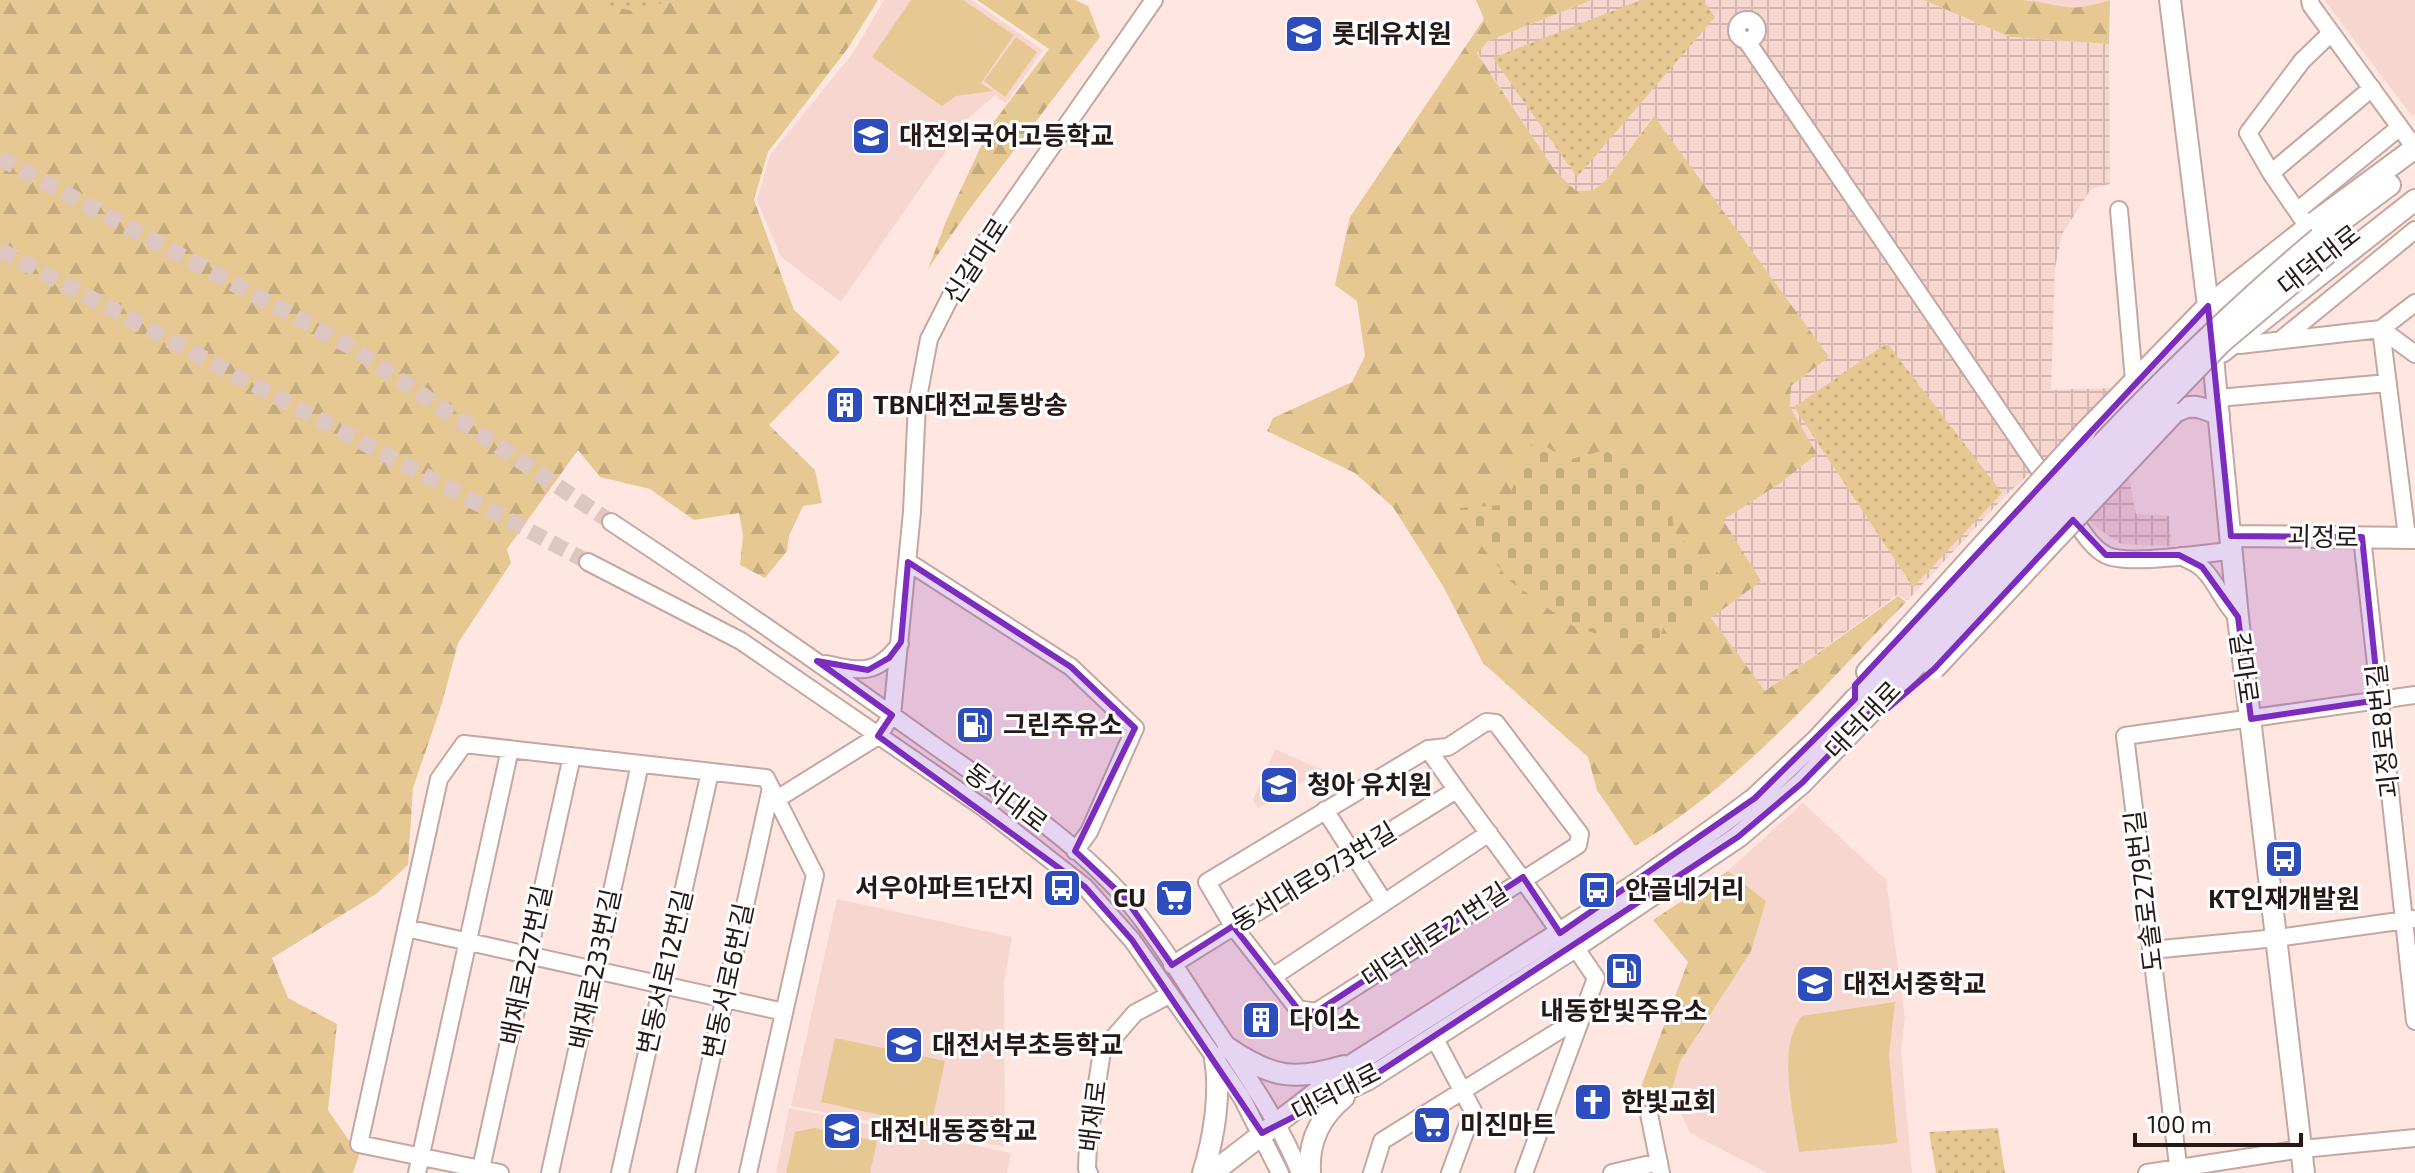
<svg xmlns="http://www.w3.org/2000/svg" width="2415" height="1173" font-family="'Exo 2','Noto Sans KR',sans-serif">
  <defs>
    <pattern id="industrial-grid" width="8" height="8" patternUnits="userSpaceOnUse" patternTransform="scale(2)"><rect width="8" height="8" fill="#f6d6ce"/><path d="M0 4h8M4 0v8" fill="none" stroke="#d3b7b0"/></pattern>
    <pattern id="grass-dots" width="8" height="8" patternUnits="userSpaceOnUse" patternTransform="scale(2)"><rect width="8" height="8" fill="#e5c892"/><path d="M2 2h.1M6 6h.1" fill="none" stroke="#c4ab7d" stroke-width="1.8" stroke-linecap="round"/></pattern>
    <pattern id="forest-firs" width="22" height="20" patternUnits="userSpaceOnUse" patternTransform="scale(2)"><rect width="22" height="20" fill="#e5c892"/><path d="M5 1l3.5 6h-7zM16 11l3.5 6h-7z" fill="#c4ab7d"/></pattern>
    <pattern id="cemetery-stones" width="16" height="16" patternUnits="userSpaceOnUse" patternTransform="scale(2)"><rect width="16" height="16" fill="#e5c892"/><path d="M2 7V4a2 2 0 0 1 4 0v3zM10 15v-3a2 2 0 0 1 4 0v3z" fill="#c4ab7d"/></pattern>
  </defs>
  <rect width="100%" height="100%" fill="#ffe6e0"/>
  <path fill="#f6d6ce" d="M884,0h88l71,50 -37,53 -12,-7 -24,21 -129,185 -60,-45 -24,-57 13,-45 83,-102z
    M2026,0h84l-26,9 -21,-1z
    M2324,0h91v114l-3,2z
    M1275,749l48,21 -65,38 -5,-8z
    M1803,803l83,77 19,137 -4,34 11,122h-145l-77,-40 -19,-40 9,-31 71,-111 15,-50 -38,-30z
    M837,899l175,38 -8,46 1,164 -214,-41z
    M789,1108l222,45 -4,20h-231z"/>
  <path fill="url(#industrial-grid)" d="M1592,0h332l86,37 99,7 1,140 -19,5 -29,45 -7,34 -4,122 61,-2 24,126 33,2 2,30 -50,-2 -28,-19 -47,-66 -40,36 -98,105 -11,-5 -132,96 -54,-73 12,-98 56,-36 37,-30 -26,-47 1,-21 38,-29 -176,-241 -45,62 -14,12 -18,1 -21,-20 -78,-119 11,-11z"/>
  <path fill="url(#grass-dots)" d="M589,0h86l-43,12z
    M1641,0h62l12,17 -138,160 -84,-119z
    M1887,343l115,150 -89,94 -119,-180z
    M1998,1128l7,45h-69l-7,-41z"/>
  <path fill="url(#forest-firs)" d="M0,0h589l43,11 43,-11h203l-30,48 -80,104 -14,48 40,110 46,42 -71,73 46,45 7,33 -19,3 -14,30 -2,15 -22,27 -25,-13 3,-30 -4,-22 -45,7 -44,-31 -50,-12 -22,-27 -71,99 4,14 -53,80 -16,60 -29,85 -5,77 -32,29 -104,64 16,40 49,26 -9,86 31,45 -6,18h-353z
    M977,0h98l13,6 12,31 -132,174 -40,58 19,-50 43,-92 59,-78z
    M1476,0h116l-104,41 -11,12 78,118 21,20 18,-1 14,-12 46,-62 175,241 -38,29 -1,21 27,47 -38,30 -56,36 38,61 -50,37 54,73 133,-95 8,6c-84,86 -166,182 -271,244l-38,-56 -9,-33 -105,-94 -40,-77 -50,-79 -38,-34 -88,-42 6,-13 79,-36 13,-26 -8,-55 -22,-16 15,-68 134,-198z
    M1924,0c33,0 68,0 100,0 40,5 44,14 86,0l-1,44 -99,-7z
    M1728,871l38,30 -15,50 -71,111 -9,31 -32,-1 49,-130 -35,-42z"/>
  <path fill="url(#cemetery-stones)" d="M1534,439l34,21 37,-10 65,47 4,34 51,49 -31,37 -30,8 -7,20 -15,4 -69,-23 -63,-45 -51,-63v-10l46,-3z"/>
  <path fill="#e5c892" d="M911,0h52l51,35 -33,48 12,8 -37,5 -14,10 -70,-49z
    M1016,37l21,15 -32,45 -21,-16z
    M1895,1002l-6,53 8,88 -98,9c-5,-37 -23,-106 3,-136z
    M835,1038l110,23 -14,65 -110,-24z
    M814,1128l63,13 -7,32h-84l9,-41z"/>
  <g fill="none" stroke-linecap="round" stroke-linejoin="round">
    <path stroke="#dec7c2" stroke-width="16" stroke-dasharray="16 8" stroke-linecap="butt" d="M0,158l351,189 260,175
      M0,250l588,312"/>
    <defs>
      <path id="minor" d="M2310,0l1,5 104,143
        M1737 30a10 10 0 1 1 20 0a10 10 0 1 1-20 0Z
        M1746,40l305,447
        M2271,173l101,-85
        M2119,210l15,170
        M2297,211l103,-84
        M2308,227l-37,-54 -23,-40 54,-72 29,-28
        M2283,338l132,-108
        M2240,345l141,-16 34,25
        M2218,398l170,-15
        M2069,512c10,14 22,36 37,43 21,11 99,-2 125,-4
        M611,522c109,72 217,147 324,224 65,46 136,91 189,151 33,38 65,92 94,135 30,45 62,91 82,141
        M2362,537l53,484
        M2407,537l-26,-208 34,-26
        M2181,556c7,4 16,7 22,13 15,15 20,34 35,48
        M588,562l153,79 243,167 101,79 47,53 83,118 27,40 38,75
        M908,562l163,105 64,61 -46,104 -14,19
        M826,664c35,8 51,11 74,-20
        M1486,722l10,1 84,111 -2,11 -262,167 -18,-3 -65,-83 -26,-44 221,-133 20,-2z
        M1428,749c42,62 90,121 132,184
        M777,799l101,-63 14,-21 20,-203 5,-109 12,-64 31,-61 194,-278
        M1325,810l59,92
        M406,928l378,84
        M2151,950l126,-12 136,-19
        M1172,965c94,-60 190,-115 284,-175
        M1274,976l215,-143
        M1434,1037l39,74 -23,62
        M1649,1114l12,59
        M417,1173l93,-424
        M480,1173l92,-417
        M500,1173l-141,-29 80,-365 25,-35 302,34 49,97 -67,298
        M550,1173l90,-409
        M620,1173l90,-401
        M686,1173l85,-385
        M1089,1173l-2,-4 1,-26 14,-92 33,-38 34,-18
        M1372,1173l10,-32 199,-124
        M1524,1173l72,-195 -21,-31
        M1612,1173l47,-11
        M2147,1173l155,-24 113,-11
        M2179,1173l-54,-437 290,-41"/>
      <path id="major" d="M2170,0l38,306 30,311 66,556
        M2319,238l71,-53
        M2222,352l193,-152
        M2174,413c16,-11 28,-6 45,2
        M2085,432l123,-126 100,-79 107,-79
        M2231,536l184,2
        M1867,672l34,-36
        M1228,1048c44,30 66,33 116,18
        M1316,1104l51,-24 208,-133 163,-110 64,-54 122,-126
        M1203,1173c11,-35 18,-79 12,-115
        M1212,1173l143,-110 280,-178 88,-63 32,-24 62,-58 38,-41 58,-53
        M1310,1173c-2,-32 10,-56 34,-76"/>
    </defs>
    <use href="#minor" stroke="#c4a7a0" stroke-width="20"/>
    <use href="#major" stroke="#c4a7a0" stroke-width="24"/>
    <use href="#minor" stroke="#fff" stroke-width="16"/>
    <use href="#major" stroke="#fff" stroke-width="20"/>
    <defs>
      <path id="major-bridge" d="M1901,636l184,-204
        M1913,646c131,-140 258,-285 406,-408
        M1924,657l159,-171 139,-144 108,-91
        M1934,669l240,-256"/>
    </defs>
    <use href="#major-bridge" stroke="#c4a7a0" stroke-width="24" stroke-linecap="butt"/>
    <use href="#major-bridge" stroke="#fff" stroke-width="20"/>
  </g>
  <path fill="#7b2cbf" fill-opacity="0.2" stroke="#7b2cbf" stroke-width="6" stroke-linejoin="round" d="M2208,306l23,230 131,1 17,163 -128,19 -13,-102 -36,-50 -23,-12h-73l-33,-35 -139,149 -47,40 -16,3 -69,71 -64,54 -371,243 -105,53 -130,-193 -47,-53 -207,-151 14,-21 -75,-54 51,9 21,-12 12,-16 7,-80 163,105 64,61 -60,123 50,47 47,67 61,-39 65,83 18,3 207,-135 37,56 195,-135 100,-99v-14z"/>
  <defs>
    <symbol id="school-square" viewBox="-11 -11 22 22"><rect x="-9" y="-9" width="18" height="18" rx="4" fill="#2e4dbd" stroke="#fff"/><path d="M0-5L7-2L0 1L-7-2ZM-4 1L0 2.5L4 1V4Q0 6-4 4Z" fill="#fff"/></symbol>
    <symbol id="building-square" viewBox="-11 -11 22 22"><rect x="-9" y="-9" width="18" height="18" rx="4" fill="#2e4dbd" stroke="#fff"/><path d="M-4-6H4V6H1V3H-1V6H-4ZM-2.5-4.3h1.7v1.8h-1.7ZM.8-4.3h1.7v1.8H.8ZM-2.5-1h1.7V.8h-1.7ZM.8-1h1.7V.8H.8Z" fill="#fff"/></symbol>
    <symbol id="fuel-square" viewBox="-11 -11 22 22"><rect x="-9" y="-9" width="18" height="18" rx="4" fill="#2e4dbd" stroke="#fff"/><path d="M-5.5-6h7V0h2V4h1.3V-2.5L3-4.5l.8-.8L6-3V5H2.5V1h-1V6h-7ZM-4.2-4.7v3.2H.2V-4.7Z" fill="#fff"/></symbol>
    <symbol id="bus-square" viewBox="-11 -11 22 22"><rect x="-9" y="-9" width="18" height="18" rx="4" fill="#2e4dbd" stroke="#fff"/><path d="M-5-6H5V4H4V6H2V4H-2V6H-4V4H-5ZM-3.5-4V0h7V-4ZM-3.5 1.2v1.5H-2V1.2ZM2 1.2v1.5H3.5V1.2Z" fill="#fff"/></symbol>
    <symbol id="supermarket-square" viewBox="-11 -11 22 22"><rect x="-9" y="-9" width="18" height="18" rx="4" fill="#2e4dbd" stroke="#fff"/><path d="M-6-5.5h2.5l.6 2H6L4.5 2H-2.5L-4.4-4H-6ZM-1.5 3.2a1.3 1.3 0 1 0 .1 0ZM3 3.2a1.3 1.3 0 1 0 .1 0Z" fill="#fff"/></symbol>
    <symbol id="church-square" viewBox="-11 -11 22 22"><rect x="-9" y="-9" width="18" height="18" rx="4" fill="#2e4dbd" stroke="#fff"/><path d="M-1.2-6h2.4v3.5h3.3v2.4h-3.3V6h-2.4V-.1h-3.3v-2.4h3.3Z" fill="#fff"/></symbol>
  </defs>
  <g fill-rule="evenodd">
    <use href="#school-square" x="1282" y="12" width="44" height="44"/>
    <use href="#school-square" x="849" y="114" width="44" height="44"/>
    <use href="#building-square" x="823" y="383" width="44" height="44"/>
    <use href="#fuel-square" x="953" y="703" width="44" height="44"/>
    <use href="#school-square" x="1257" y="763" width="44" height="44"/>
    <use href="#bus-square" x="2262" y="837" width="44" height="44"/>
    <use href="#bus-square" x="1040" y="866" width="44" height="44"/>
    <use href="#bus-square" x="1575" y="868" width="44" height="44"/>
    <use href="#supermarket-square" x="1152" y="876" width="44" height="44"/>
    <use href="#fuel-square" x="1602" y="949" width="44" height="44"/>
    <use href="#school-square" x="1793" y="962" width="44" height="44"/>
    <use href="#building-square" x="1239" y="998" width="44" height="44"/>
    <use href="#school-square" x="882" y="1023" width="44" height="44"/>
    <use href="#church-square" x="1571" y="1080" width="44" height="44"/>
    <use href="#supermarket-square" x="1410" y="1103" width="44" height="44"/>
    <use href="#school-square" x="820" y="1109" width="44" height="44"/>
  </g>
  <g text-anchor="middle" stroke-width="6" stroke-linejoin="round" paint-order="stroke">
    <g font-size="26" font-weight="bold" fill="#241916" stroke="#fff" text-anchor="start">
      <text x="1332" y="43">롯데유치원</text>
      <text x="899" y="145">대전외국어고등학교</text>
      <text x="873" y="414">TBN대전교통방송</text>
      <text x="1003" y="734">그린주유소</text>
      <text x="1307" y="794">청아 유치원</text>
      <text x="1034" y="897" text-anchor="end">서우아파트1단지</text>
      <text x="1625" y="899">안골네거리</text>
      <text x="1146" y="907" text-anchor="end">CU</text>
      <text x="2284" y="908" text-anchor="middle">KT인재개발원</text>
      <text x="1843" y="993">대전서중학교</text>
      <text x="1624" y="1020" text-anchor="middle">내동한빛주유소</text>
      <text x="1289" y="1029">다이소</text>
      <text x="932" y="1054">대전서부초등학교</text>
      <text x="1621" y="1111">한빛교회</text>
      <text x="1460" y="1134">미진마트</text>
      <text x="870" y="1140">대전내동중학교</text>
    </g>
    <g font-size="26" fill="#241916" stroke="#fff">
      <text transform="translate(2319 260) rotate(-38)" y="9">대덕대로</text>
      <text transform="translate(976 261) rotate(-57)" y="9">신갈마로</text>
      <text transform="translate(2323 537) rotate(1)" y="9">괴정로</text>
      <text transform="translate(2244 668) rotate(82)" y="9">갈마로</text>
      <text transform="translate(1863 720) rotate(-46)" y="9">대덕대로</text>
      <text transform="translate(2383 731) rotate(-96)" y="9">괴정로8번길</text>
      <text transform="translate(1006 798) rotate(37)" y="9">동서대로</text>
      <text transform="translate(1314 877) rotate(-31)" y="9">동서대로973번길</text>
      <text transform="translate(2144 891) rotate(-97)" y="9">도솔로279번길</text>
      <text transform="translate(1435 935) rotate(-33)" y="9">대덕대로21번길</text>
      <text transform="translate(526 965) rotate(-78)" y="9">배재로227번길</text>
      <text transform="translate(595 969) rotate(-78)" y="9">배재로233번길</text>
      <text transform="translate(665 972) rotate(-77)" y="9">변동서로12번길</text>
      <text transform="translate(728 981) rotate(-78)" y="9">변동서로6번길</text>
      <text transform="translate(1336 1092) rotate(-27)" y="9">대덕대로</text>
      <text transform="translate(1093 1116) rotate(-83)" y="9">배재로</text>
    </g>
  </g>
  <path d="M2135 1133v12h166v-12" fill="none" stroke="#241916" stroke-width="4"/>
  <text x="2147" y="1133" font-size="24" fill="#241916" stroke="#ffffff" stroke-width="6" paint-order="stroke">100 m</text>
</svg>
